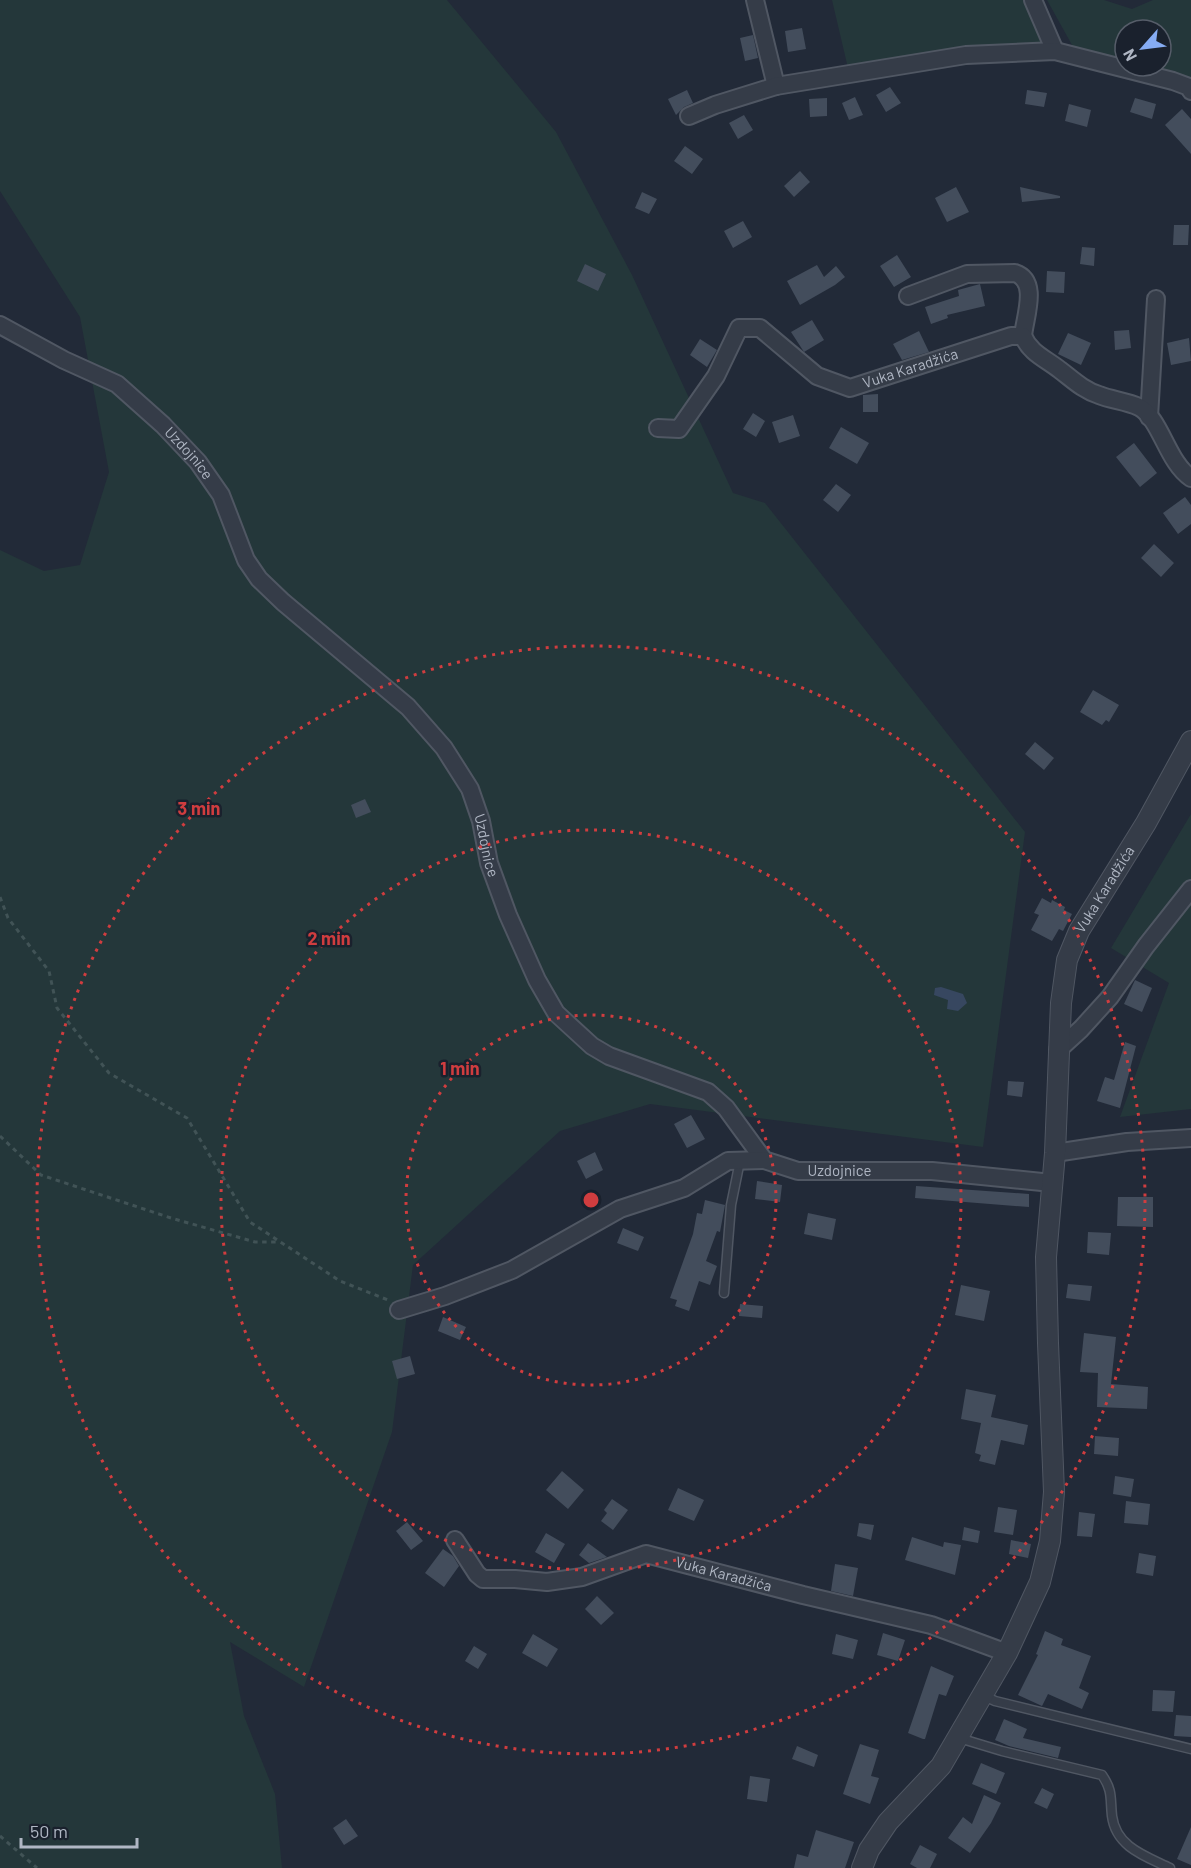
<svg xmlns="http://www.w3.org/2000/svg" width="1191" height="1868" font-family="Barlow,sans-serif">
  <rect width="100%" height="100%" fill="#222a38"/>
  <path fill="#24373a" d="M0,0h447l109,132 76,143 101,218 32,10 260,329 -42,315 -333,-43 -90,27 -147,134 -21,167 -88,255 -74,-45 14,74 31,78 7,74h-282v-1318l44,21 36,-6 29,-93 -29,-155 -80,-126z
    M832,0h193l21,44 -198,24z
    M1047,0h57l28,9 21,-9h38v83l-65,-17h35v-36h-36v36l-48,-12z
    M1191,814v295l-71,8 49,-134 -58,-35z"/>
  <path fill="#374760" d="M941,987l22,7 4,9 -9,8 -11,-2 1,-9 -14,-5 1,-7z"/>
  <path fill="#434d5c" d="M802,28l4,21 -18,3 -3,-21z
    M753,35l5,23 -13,3 -5,-23z
    M890,87l11,16 -15,9 -10,-17z
    M687,90l6,13 -9,4 -8,8 -8,-16z
    M1027,90l20,3 -3,14 -19,-3z
    M855,97l8,18 -14,5 -7,-17z
    M827,98v18l-17,1 -1,-18z
    M1135,98l21,6 -4,15 -22,-7z
    M1069,104l22,6 -4,17 -22,-6z
    M1182,109l9,10v35l-26,-29z
    M744,115l9,15 -15,9 -9,-16z
    M685,146l18,13 -11,15 -18,-13z
    M800,171l10,11 -16,15 -10,-11z
    M956,187l13,25 -22,10 -12,-24z
    M1020,187l40,9v2l-38,4z
    M642,192l15,7 -8,15 -14,-6z
    M743,221l9,16 -19,11 -9,-17z
    M1174,225h15l-1,20h-15z
    M1082,247l13,1 -1,18 -14,-2z
    M897,255l14,22 -17,10 -14,-21z
    M585,264l21,10 -8,17 -21,-10z
    M817,265l7,12 12,-11 9,11 -10,8 -35,20 -13,-24z
    M1047,271l18,1 -1,21 -18,-1z
    M980,284l5,22 -38,9 1,3 -17,6 -6,-17 34,-11 -1,-6z
    M812,320l12,20 -20,12 -13,-20z
    M1129,330l2,18 -16,2 -1,-19z
    M919,331l10,21 -27,8 -9,-16z
    M1068,333l23,10 -10,22 -23,-11z
    M1189,338l2,23 -20,4 -4,-22z
    M700,339l17,11 -10,17 -17,-12z
    M878,394v18h-15v-17z
    M753,413l12,8 -9,16 -13,-8z
    M793,415l7,21 -21,7 -7,-21z
    M841,427l28,16 -12,21 -28,-16z
    M1134,443l23,30 -17,14 -24,-30z
    M836,484l15,11 -13,17 -15,-12z
    M1185,497l6,8v19l-13,10 -15,-21z
    M1154,544l20,19 -13,14 -20,-19z
    M1093,690l26,15 -10,17 -3,-2 -4,5 -22,-13z
    M1035,742l19,16 -10,12 -19,-16z
    M365,799l6,13 -15,6 -5,-13z
    M1042,898l9,5 1,-3 13,7 -1,3 8,4 -9,17 -4,-2 -7,12 -21,-11 8,-15 -5,-2z
    M1135,980l17,8 -10,24 -18,-8z
    M1125,1042l11,4 -16,62 -23,-7 8,-24 9,3z
    M1008,1081l16,1 -2,15 -15,-2z
    M691,1115l14,24 -18,9 -13,-24z
    M595,1152l8,18 -17,9 -9,-18z
    M757,1181l25,4 -2,17 -25,-3z
    M916,1186l113,8v13l-114,-9z
    M1118,1197h35v30l-36,-1z
    M705,1200l20,5 -5,27 -3,-1 -11,30 11,5 -7,19 -11,-4 -10,30 -14,-5 2,-6 -7,-2 23,-64 4,-21 5,1z
    M808,1213l28,6 -4,21 -28,-6z
    M623,1228l21,9 -6,14 -21,-8z
    M1088,1232l23,1 -2,22 -22,-2z
    M1068,1284l24,2 -2,15 -24,-3z
    M961,1285l29,6 -6,30 -29,-6z
    M740,1304l23,2 -1,12 -23,-2z
    M443,1317l23,10 -6,13 -22,-9z
    M1084,1333l32,4 -5,47 37,3 -1,22 -50,-2 1,-34 -18,-1z
    M410,1356l5,18 -18,5 -5,-18z
    M966,1389l30,6 -5,22 37,8 -4,20 -23,-5 -6,25 -16,-4 2,-6 -6,-2 6,-30 -20,-4z
    M1095,1436l24,2 -1,18 -24,-2z
    M562,1471l22,19 -16,19 -22,-19z
    M1115,1476l19,3 -3,18 -18,-3z
    M678,1488l26,12 -10,21 -26,-11z
    M612,1499l16,11 -15,20 -12,-9 6,-8 -3,-3z
    M1126,1501l24,3 -2,21 -24,-2z
    M998,1507l19,3 -4,25 -19,-3z
    M1079,1512l16,2 -3,23 -15,-1z
    M407,1522l16,19 -12,9 -15,-19z
    M859,1523l15,2 -3,15 -14,-4z
    M964,1527l16,4 -2,12 -16,-3z
    M546,1533l19,11 -11,19 -19,-11z
    M912,1537l31,10 1,-5 17,3 -6,30 -50,-15z
    M1011,1540l20,4 -3,14 -19,-4z
    M588,1543l19,14 -18,6 -10,-8z
    M443,1549l10,7 6,10 -15,21 -19,-14z
    M1139,1553l17,3 -3,20 -17,-3z
    M835,1564l23,4 -5,28 -22,-5z
    M597,1596l17,17 -13,12 -16,-16z
    M1045,1631l18,8 -2,6 30,11 -12,32 10,5 -7,16 -34,-15 -6,12 -24,-11 20,-40 -2,-1z
    M883,1633l22,7 -7,21 -21,-6z
    M533,1634l25,15 -11,18 -25,-14z
    M836,1634l22,6 -5,19 -21,-5z
    M474,1646l13,8 -9,15 -13,-8z
    M931,1666l23,10 -8,20 -7,-2 -14,45h-2l-15,-6z
    M1153,1690l22,1 -2,21 -21,-1z
    M1176,1715l15,1v21l-17,-1z
    M1004,1719l23,10 -4,9 38,9 -3,11 -49,-12 -14,-6z
    M860,1744l19,6 -8,26 8,2 -9,26 -27,-10z
    M797,1746l21,9 -4,12 -22,-8z
    M981,1763l24,10 -9,21 -24,-10z
    M750,1776l20,3 -3,23 -20,-3z
    M1042,1788l12,6 -7,15 -13,-6z
    M984,1795l17,8 -10,20 -21,30 -22,-15 15,-21 9,7z
    M346,1819l12,17 -14,9 -11,-17z
    M1191,1827v38l-14,-6z
    M816,1830l38,12 -9,26h-51l3,-14 11,3z
    M920,1845l17,9 -7,14h-13l-7,-4z"/>
  <g fill="none" stroke-linecap="round" stroke-linejoin="round">
    <defs>
      <path id="service" d="M724,1293l7,-88 9,-44
        M982,1695l13,6 196,48
        M959,1738l43,13 100,24c11,16 8,23 10,41 4,31 33,40 58,52"/>
      <g id="minor">
        <path d="M755,0l21,86"/>
        <path d="M1033,0l22,51"/>
        <path d="M689,116l26,-11 61,-19 190,-31 89,-4 118,30 16,6 2,4"/>
        <path d="M908,296l59,-22 48,-1c24,8 10,43 8,63"/>
        <path id="s1" d="M0,325l64,35 53,24 46,41 35,37 23,33 25,65 13,19 24,23 125,105 36,41 26,41 11,32 8,42 19,52 29,65 19,33 36,33 17,10 99,36 18,16 38,52 34,11h134l120,12"/>
        <path d="M1149,417l7,-118"/>
        <path id="s2" d="M658,428l21,1 37,-53 23,-48h21l57,48 33,12 161,-52h12c8,18 22,22 37,34 12,9 23,20 39,25 12,5 28,6 40,12 22,12 28,55 52,71"/>
        <path d="M1058,1050l23,-21 29,-32 36,-51 45,-57"/>
        <path d="M1055,1153l72,-11 64,-4"/>
        <path d="M399,1310l46,-14 67,-26 108,-61 64,-21 44,-27 36,-1"/>
        <path id="s3" d="M455,1540l22,34 6,5h32l32,3 35,-5 64,-23 157,41 128,30 76,28"/>
      </g>
      <g id="tertiary">
        <path id="s4" d="M862,1868l7,-18 19,-28 53,-56 66,-113 33,-71 10,-41 4,-49 -6,-149 -2,-86 9,-104 6,-150 6,-43 12,-29 67,-108 45,-82"/>
      </g>
    </defs>
    <use href="#service" stroke="#505763" stroke-width="11"/>
    <use href="#minor" stroke="#505763" stroke-width="20"/>
    <use href="#tertiary" stroke="#505763" stroke-width="22"/>
    <path stroke="#415356" stroke-width="3" stroke-dasharray="4.5 4.5" stroke-linecap="butt" d="M0,897l8,21 41,53 8,37 52,65 78,45 63,104 90,59 48,19
      M0,1136l41,39 130,43 84,24h23
      M0,1836l37,32"/>
    <use href="#service" stroke="#353c48" stroke-width="8"/>
    <use href="#minor" stroke="#353c48" stroke-width="16"/>
    <use href="#tertiary" stroke="#353c48" stroke-width="20"/>
  </g>
  <g fill="none" stroke="#d03d3f" stroke-width="3" stroke-dasharray="3 6">
    <circle cx="591" cy="1200" r="185"/>
    <circle cx="591" cy="1200" r="370"/>
    <circle cx="591" cy="1200" r="554"/>
  </g>
  <g text-anchor="middle" stroke-width="5" stroke-linejoin="round" paint-order="stroke">
    <g font-size="15" fill="#b0b7c4" stroke="#1a212d">
      <text dy="5" stroke="none"><textPath href="#s2" startOffset="333">Vuka Karadžića</textPath></text>
      <text dy="5" stroke="none"><textPath href="#s1" startOffset="231">Uzdojnice</textPath></text>
      <text dy="5" stroke="none"><textPath href="#s1" startOffset="735">Uzdojnice</textPath></text>
      <text dy="5" stroke="none"><textPath href="#s4" startOffset="1044">Vuka Karadžića</textPath></text>
      <text dy="5" stroke="none"><textPath href="#s1" startOffset="1257">Uzdojnice</textPath></text>
      <text dy="5" stroke="none"><textPath href="#s3" startOffset="296">Vuka Karadžića</textPath></text>
    </g>
  </g>
  <circle cx="591" cy="1200" r="9" fill="#d03d3f" stroke="#1a212d" stroke-width="3"/>
  <g font-size="18" text-anchor="middle" font-weight="bold" fill="#d03d3f" stroke="#1a212d" stroke-width="5" stroke-linejoin="round" paint-order="stroke">
    <text x="199" y="815">3 min</text>
    <text x="329" y="945">2 min</text>
    <text x="460" y="1075">1 min</text>
  </g>
  <g transform="translate(1143 48) rotate(242)"><circle r="28" fill="#1a212d" stroke="#565d69" stroke-width="1.5"/>
  <path d="M0-4.5L10 22L0 15L-10 22Z" fill="#86acf3"/>
  <text y="-9" font-size="16" font-weight="bold" text-anchor="middle" fill="#b0b7c4">N</text>
  </g>
  <path d="M21 1838v9h116v-9" fill="none" stroke="#b0b7c4" stroke-width="3"/>
  <text x="30" y="1838" font-size="18" fill="#b0b7c4" stroke="#1a212d" stroke-width="4.5" paint-order="stroke">50 m</text>
</svg>
